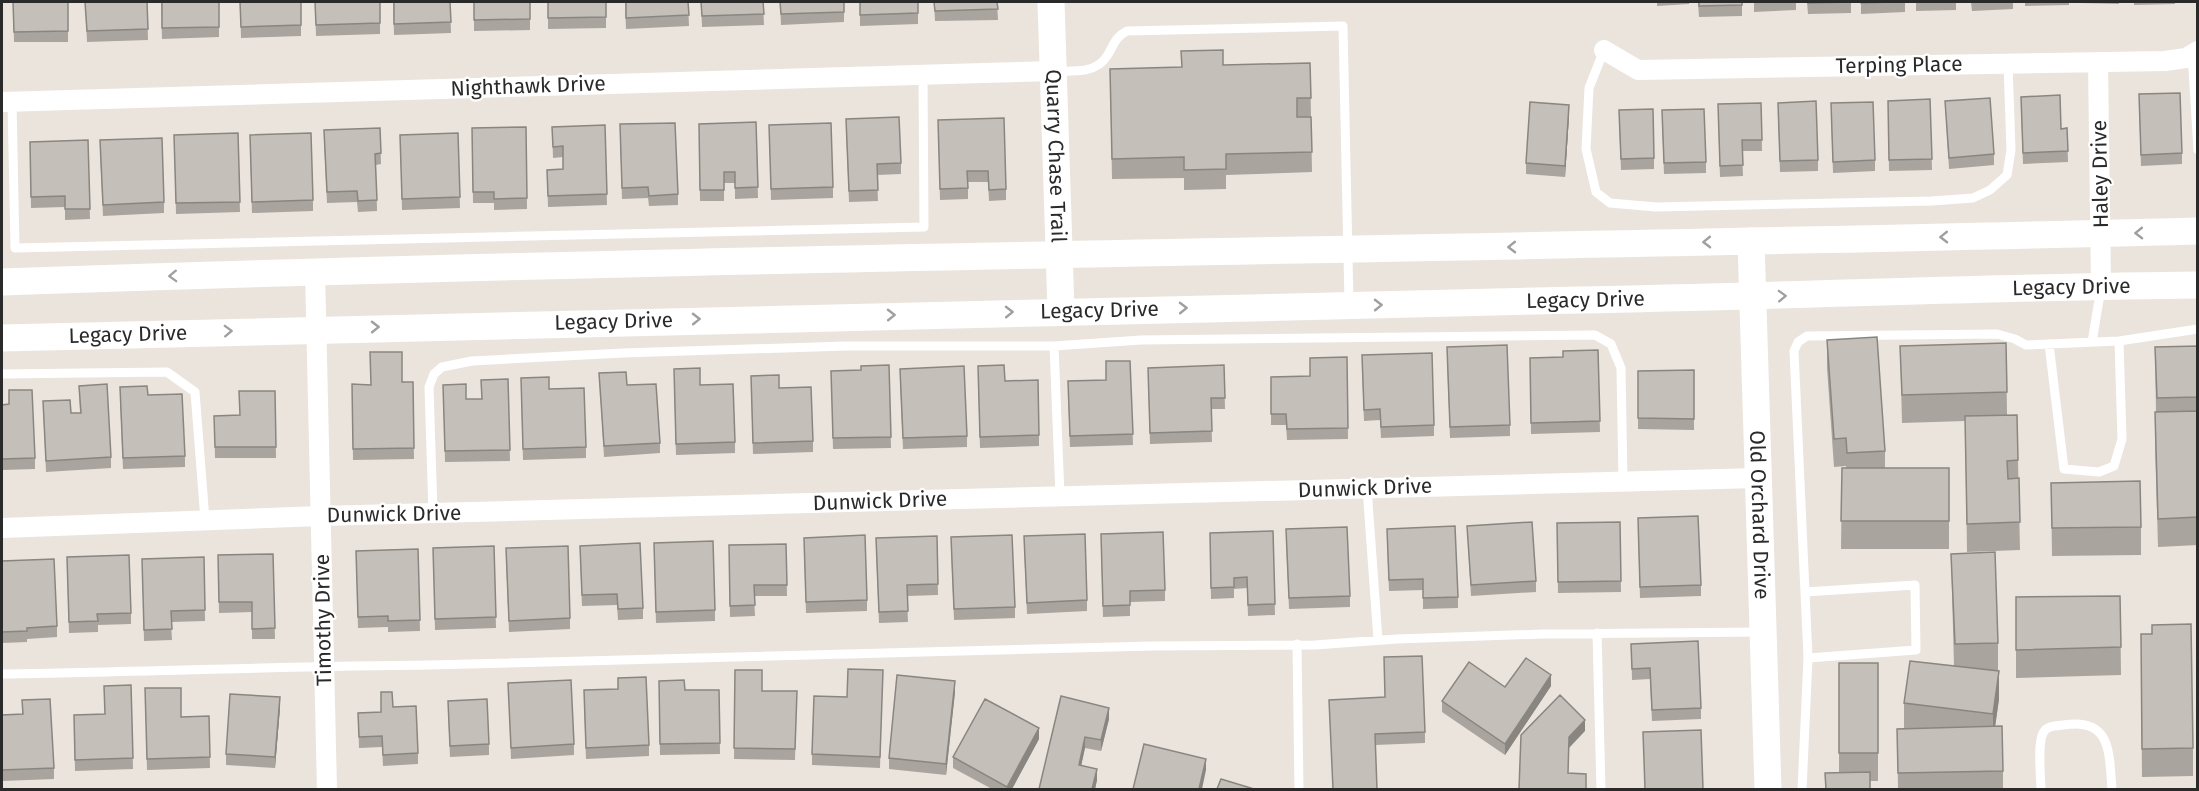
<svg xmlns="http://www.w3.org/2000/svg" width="2199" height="791" font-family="'Fira Sans',sans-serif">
  <rect width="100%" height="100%" fill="#ebe4dd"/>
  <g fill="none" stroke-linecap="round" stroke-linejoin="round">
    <path stroke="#fff" stroke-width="9" d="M1604,50l-15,38 -3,61 10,43 14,11 46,4 276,-6 41,-3 17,-8 17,-15 4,-25 -3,-87
      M2192,54l6,96
      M1054,71c18,0 42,3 53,-15 7,-11 8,-19 20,-25l216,-5 6,277
      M12,102l3,146 909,-21 -1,-153
      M2092,342l9,-54
      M2049,344l15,125 35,3 15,-6 8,-27 -3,-98
      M1054,346l6,150
      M2,374l165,-2 28,20 10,128
      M1367,488l11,152
      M433,513l-4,-126 5,-13 8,-7 30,-6 151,-8 223,-7h208l87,-6 454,-5 16,9 10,24 2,113
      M1597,633l4,157
      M1297,644l2,146
      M1808,658l108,-8 -1,-65 -110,7 -11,-241 4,-9 9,-6 190,-2 18,5 11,6 93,-4 79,-12
      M2,674c143,-2 285,-8 428,-9l722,-19 163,-1 82,-6 147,-5 217,-2
      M1802,790l6,-132 -3,-66
      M2041,790c0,-15 -4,-44 2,-57 4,-8 13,-7 20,-8 49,-8 46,28 49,65"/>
    <path stroke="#fff" stroke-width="20" d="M1604,50l34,20 527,-9 21,-3 12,-7
      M2098,62l3,224
      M2,102l1052,-31
      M315,271l12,519
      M2,528l318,-12 1438,-38"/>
    <g stroke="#fff" stroke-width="27">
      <path id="s1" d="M1051,2l10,309"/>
      <path id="s2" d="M1751,241l17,549"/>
      <path d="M2,282c731,-26 1464,-32 2196,-51"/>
      <path id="s3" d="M2,338c525,-16 1051,-27 1578,-38 206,-4 411,-13 618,-15"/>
    </g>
  </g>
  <path fill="#a9a49e" d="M13,2h55v40h-54z
    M85,2h62l1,38 -61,2z
    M161,2h58v35l-57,2z
    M240,2h61v34l-60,2z
    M315,2h65v32l-64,2z
    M393,2h57l1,31 -57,2z
    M474,2h56v28l-56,1z
    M548,2h58v26l-58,1z
    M625,2h63l1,24 -63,3z
    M701,2h62l1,23 -62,2z
    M780,2h64v20l-63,3z
    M860,2h58v22l-58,2z
    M934,2h63l1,18 -63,1z
    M1657,2h32v2l-32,2z
    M1698,2h44v14l-43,1z
    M1754,2h42v8l-42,2z
    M1807,2h44v11l-43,1z
    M1861,2h44v10l-44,2z
    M1916,2h40v8l-40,1z
    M1971,2h42v7l-41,2z
    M2025,2h44v3l-44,1z
    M2079,2h40v2l-40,-1z
    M2134,2h41v2l-41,1z
    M1310,63l2,109 -86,3v14l-42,1v-12l-72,1 -2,-110z
    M1930,99l2,71 -43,1 -1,-70z
    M1945,101l49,53v11l-45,4z
    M1761,103l1,48h-20l1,25 -23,1 -2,-62z
    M2139,105l43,48v11l-41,2z
    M2021,108l40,21 6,-1 1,34 -45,2z
    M1778,114l40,46v11l-38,1z
    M1831,114l44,46v11l-42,2z
    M1569,116l-4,61 -39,-3v-11z
    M938,120l68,69v11l-17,1 -1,-19h-20v17l-28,1z
    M1619,121l35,37v11l-33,1z
    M1662,121l44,41v11l-42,1z
    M756,122l2,76 -23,1v-16h-11v18h-24l-1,-77z
    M605,125l2,80 -59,2 -1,-37 16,-1v-12l-10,1 -1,-31z
    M769,125l64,62v11l-62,2z
    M526,127l1,82 -33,1v-7h-21l-1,-75z
    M380,128l1,36 -5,1 1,46 -19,1 -1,-10 -30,1 -3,-62z
    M846,130l55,33v11l-24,1 1,26 -29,1z
    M238,133l2,79 -64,2 -2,-79z
    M458,133l2,75 -58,2 -2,-75z
    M620,135l58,59v11l-29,1 -1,-8 -26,1z
    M88,140l2,79 -25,1v-13l-34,1 -1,-66z
    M250,146l63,54v11l-61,2z
    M100,151l64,51v11l-61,3z
    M1827,340l58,111v17h64v81h-108l1,-81h4v-2l-12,1 -7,-99z
    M2006,343l1,72h10l3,135 -53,2 -2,-131 -63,2 -2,-77z
    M2198,346v199l-40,2 -3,-106v-29h1l-1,-65z
    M1598,350l2,82 -69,2 -1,-76 33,-1z
    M1347,357l1,82 -61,1 -1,-15h-15v-48l39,-1z
    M1447,358l63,67v11l-60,2z
    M1130,361l3,84 -63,2 -2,-55 38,-12z
    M889,365l2,83 -58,1 -2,-78 30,-1z
    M1224,365l1,44h-14l1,33 -62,2 -2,-65z
    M1362,366l72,59v11l-53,2 -1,-18 -16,1z
    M1694,370v60l-56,-1v-58z
    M599,373l28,12 33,58v10l-56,4z
    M978,377l27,4 34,54v11l-59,2z
    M508,379l2,82 -65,1 -2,-77 23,14h15z
    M674,380l26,5 35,57v11l-59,2z
    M900,380l67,56v11l-64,2z
    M402,382h11l1,77 -61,1 -1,-76 18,1z
    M79,386l32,71v11l-65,4 -3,-71 28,12h9z
    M751,387l28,1 34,53v11l-60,2z
    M521,389h28l37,58v11l-63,2z
    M275,391l1,67h-61l-1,-42 25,-1z
    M148,395l37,61v11l-62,2 -3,-71z
    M2,405l33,53v11l-33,1z
    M2051,483l90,44v28l-89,1z
    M1620,522l1,70 -63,1 -1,-70z
    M1467,526l69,55v11l-65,4z
    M1638,529l63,56v11l-61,2z
    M1273,531l2,84 -27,1 -1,-28 -13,1v9l-23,1 -1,-66z
    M937,536l1,59 -31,1 1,26 -29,1 -3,-74z
    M1286,540l64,56v11l-61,2z
    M1387,540l71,57v11l-35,1v-19l-34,1z
    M786,544l1,52h-33l1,20 -25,1 -1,-72z
    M1101,545l64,45v11l-35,1v14l-27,1z
    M494,546l2,82 -61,2 -2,-82z
    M1024,547l63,53v11l-60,3z
    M951,548l64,59v11l-61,2z
    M418,549l2,82 -32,1v-5l-30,1 -2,-77z
    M804,549l63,51v11l-61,2z
    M273,554l2,85h-23v-27l-33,1 -1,-58z
    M654,554l61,56v11l-59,2z
    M1951,554l47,89v28h-4l5,28 -4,27 8,45v18h-105l-1,-60 7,-1v-25l50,-37z
    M204,557l1,64 -34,1 1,18 -28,1 -2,-82z
    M580,557l63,51v11l-25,1 -1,-15 -35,1z
    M506,559l64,59v11l-61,3z
    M2,561l55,65v11l-30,2v3l-25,1z
    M67,568l64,45v11l-33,1v7l-29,1z
    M2120,596l1,79 -105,3v-81z
    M1631,644l70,64v11l-49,2 -2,-42 -18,1z
    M1384,657l41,75v11l-50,2 2,44h-44l-4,-89 56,-3z
    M2141,662l52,86v28l-51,1z
    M1839,663h39v118h-8v8h-45v-16h14z
    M735,670l27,21h35l-2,69 -61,-1z
    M883,670l-3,98 -68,-3v-11l35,-57z
    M659,681l26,9h34l1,64 -60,1z
    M508,683l66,61v11l-63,4z
    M131,685l2,84 -58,2 -1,-56 31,-1z
    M1551,686l-46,69 -63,-43v-11l63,-14z
    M145,688l36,29 28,-1 1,52 -63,2z
    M955,692l-9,83 -57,-6v-11z
    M1061,696l48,23 -8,32 -16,-3 -4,17 16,15 -2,9h-56z
    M22,700l32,68v11l-52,2v-66l20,-1z
    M584,701l65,44v11l-63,3z
    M393,707l25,46v11l-35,2 -1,-19 -23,1 -1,-35 23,-1z
    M280,708l-5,60 -49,-3v-11z
    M448,711l41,33v11l-39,2z
    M1039,739l-27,50h-20l-39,-21v-11z"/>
  <path fill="#898681" d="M1569,105v11l-4,61v-11z
    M1999,671v28l-6,43v-28z
    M1551,675v11l-46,69v-11z
    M955,681v11l-9,83v-11z
    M280,697v11l-5,60v-11z
    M1109,708v11l-8,32v-11z
    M1585,720v11l-16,17v-11z
    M1039,728v11l-27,50h-5v-2z
    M1085,737v11l-6,28v-11z
    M1206,759v11l-4,19h-3z
    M1097,769v11l-2,9h-3z"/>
  <path fill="#c4bfb8" stroke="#898681" stroke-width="1.5" d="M13,2h55v29l-54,1z
    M85,2h62l1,27 -61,2z
    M162,2h57v25l-57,1z
    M240,2h61v23l-60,2z
    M315,2h65v21l-64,2z
    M394,2h56l1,20 -57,2z
    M474,2h56v17l-56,1z
    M548,2h58v15l-58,1z
    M626,2h62l1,13 -63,3z
    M701,2h62l1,12 -62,2z
    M780,2h64v10l-63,2z
    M860,2h58v11l-58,2z
    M934,2h63l1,7 -63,2z
    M1699,2h43v3l-43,1z
    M1807,2h44l-43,1z
    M1861,2h33l-33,1z
    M1223,50v15l87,-2 1,35h-14v19h14l1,35 -86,2v15l-42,1v-13l-72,2 -2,-90 72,-2 -1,-16z
    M2180,93l2,60 -41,2 -2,-61z
    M2060,95l1,34 6,-1 1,23 -45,2 -2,-56z
    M1990,98l4,56 -45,4 -4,-57z
    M1930,99l2,60 -43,1 -1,-59z
    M1816,101l2,59 -38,1 -2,-58z
    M1530,102l39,3 -4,61 -39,-3z
    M1873,102l2,58 -42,2 -2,-59z
    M1761,103l1,37h-20l1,25 -23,1 -2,-62z
    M1653,109l1,49 -33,1 -2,-49z
    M1704,109l2,53 -42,1 -2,-53z
    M899,117l2,46 -24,1 1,26 -29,1 -3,-72z
    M1004,118l2,71 -17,1 -1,-19h-21l1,17 -28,1 -2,-69z
    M756,122l2,65 -23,1v-16h-11v18h-24l-1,-66z
    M675,123l3,71 -29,2 -1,-9 -26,1 -2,-64z
    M831,123l2,64 -62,2 -2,-64z
    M605,125l2,69 -59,2 -1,-26 16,-1v-23l-10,1 -1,-20z
    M526,127l1,71 -33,1v-7h-21l-1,-64z
    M380,128l1,25 -6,1 2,46 -19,1 -1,-10 -30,1 -3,-62z
    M238,133l2,69 -64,1 -2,-68z
    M311,133l2,67 -61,2 -2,-67z
    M458,133l2,64 -58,2 -2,-64z
    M162,138l2,64 -61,3 -3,-65z
    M88,140l2,69h-25v-13l-34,1 -1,-55z
    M1877,337l8,114 -38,2 -1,-15 -12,1 -7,-99z
    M2006,343l1,49 -105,3 -2,-49z
    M1507,345l3,80 -60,2 -3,-80z
    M2198,346v51l-41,1 -2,-51z
    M1598,350l2,71 -69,2 -1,-65 33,-1v-6z
    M370,352h32v30h11l1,66 -61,1 -1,-65 19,1z
    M1432,353l2,72 -53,2 -1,-18 -16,1 -2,-55z
    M1347,357l1,71 -61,1 -1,-15h-15v-37l39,-1v-18z
    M1106,361h24l3,73 -63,2 -2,-55 38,-1z
    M889,365l2,72 -58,1 -2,-67 30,-1v-4z
    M1004,365l1,16 33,-1 1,55 -59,2 -2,-71z
    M1224,365l1,33h-14l1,33 -62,2 -2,-65z
    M964,366l3,70 -64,2 -3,-69z
    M700,368v17l33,-1 2,58 -59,2 -2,-75z
    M1694,370v49l-56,-1v-47z
    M626,372l1,13 29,-1 4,59 -56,3 -5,-73z
    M779,375v13l32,-1 2,54 -60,2 -2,-67z
    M549,377v12l35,-1 2,59 -63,2 -2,-71z
    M508,379l2,71 -65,1 -2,-66 23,-1v15h16l-1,-19z
    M107,384l4,73 -65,4 -3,-60 27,-1 1,13h10l-2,-27z
    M147,386l1,9 34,-1 3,62 -62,2 -3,-71z
    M9,390h23l3,68 -33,1v-54l7,-1z
    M239,391h36l1,56h-61l-1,-31 26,-1z
    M2198,411v106l-40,2 -3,-107z
    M2017,415l1,45 -11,1 1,18 11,-1 1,44 -53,2 -2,-108z
    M1842,468h107v53h-108z
    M2140,481l1,46 -89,1 -1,-45z
    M1698,516l3,69 -61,2 -2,-69z
    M1532,522l4,59 -65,4 -4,-59z
    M1620,522l1,59 -63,1 -1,-59z
    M1455,526l3,71 -35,1v-19l-34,1 -2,-51z
    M1347,527l3,69 -61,2 -3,-69z
    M1273,531l2,73 -27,1 -1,-28 -13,1v9l-23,1 -1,-55z
    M1163,532l2,58 -35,1v14l-27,1 -2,-72z
    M1085,534l2,66 -60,3 -3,-67z
    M865,535l2,65 -61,2 -2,-64z
    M1012,535l3,72 -61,2 -3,-72z
    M937,536l1,48 -31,1 1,26 -29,1 -3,-74z
    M713,541l2,69 -59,2 -2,-69z
    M640,543l3,65 -25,1 -1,-15 -35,1 -2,-49z
    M786,544l1,41h-33l1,20 -25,1 -1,-61z
    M494,546l2,71 -61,2 -2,-71z
    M568,546l2,72 -61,3 -3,-73z
    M418,549l2,71 -32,1v-5l-30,1 -2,-66z
    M1995,552l3,91 -43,1 -4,-90z
    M273,554l2,74 -23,1v-27h-33l-1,-47z
    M129,555l2,58 -34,1 1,7 -29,1 -2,-65z
    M204,557l1,53 -34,1 1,18 -28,1 -2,-71z
    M54,559l3,67 -30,2v3l-25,1v-71z
    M2120,596l1,51 -105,3v-53z
    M2191,624l2,124 -51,1 -1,-115h11v-9z
    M1698,641l3,67 -49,2 -2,-42 -18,1 -1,-25z
    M1422,656l3,76 -50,2 2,55h-44l-4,-89 56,-3 -1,-40z
    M1526,658l25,17 -46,69 -63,-43 27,-39 36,25z
    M1910,661l89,10 -6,43 -89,-11z
    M1839,663h39v90h-39z
    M848,669l35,1 -3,87 -68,-3 2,-58 33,1z
    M735,670h27v21h35l-2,58 -61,-1z
    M897,675l58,6 -9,83 -57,-6z
    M646,677l3,68 -63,3 -2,-58 34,-1v-11z
    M571,680l3,64 -63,4 -3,-65z
    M684,680l1,10h34l1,53 -60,1 -1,-63z
    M131,685l2,73 -58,2 -1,-45 31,-1 -1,-28z
    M145,688h36v29l28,-1 1,41 -63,2z
    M381,692h11l1,15 23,-1 2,47 -35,2 -1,-19 -23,1 -1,-24 23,-1z
    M230,694l50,3 -5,60 -49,-3z
    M1560,695l25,25 -16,17 -1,36 18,1v15h-67l2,-54z
    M1061,696l48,12 -8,32 -16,-3 -6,28 18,4 -5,20h-53z
    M50,699l4,69 -52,2v-55l21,-1 -1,-14z
    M487,699l2,45 -39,2 -2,-45z
    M985,699l54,29 -32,59 -54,-30z
    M2002,726l1,45 -105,2 -1,-44z
    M1701,730l2,59h-58l-2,-57z
    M1144,744l62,15 -7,30h-66z
    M1870,772v17h-44l-1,-16z
    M1221,779l33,10h-37z"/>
  <defs><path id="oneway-chevron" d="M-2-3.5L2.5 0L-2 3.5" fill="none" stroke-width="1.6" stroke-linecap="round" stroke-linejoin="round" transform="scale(1.5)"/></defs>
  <g stroke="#9f9f9f">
    <use href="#oneway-chevron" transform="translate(2139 233) rotate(179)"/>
    <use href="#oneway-chevron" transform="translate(1944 237) rotate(179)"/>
    <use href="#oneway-chevron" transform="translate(1707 242) rotate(179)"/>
    <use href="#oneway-chevron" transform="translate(1512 247) rotate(179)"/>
    <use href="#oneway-chevron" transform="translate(173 276) rotate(178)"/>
    <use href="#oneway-chevron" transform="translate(1782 296) rotate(-2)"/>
    <use href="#oneway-chevron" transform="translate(1378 305) rotate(-1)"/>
    <use href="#oneway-chevron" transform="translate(1183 308) rotate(-1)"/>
    <use href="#oneway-chevron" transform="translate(1009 312) rotate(-1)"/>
    <use href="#oneway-chevron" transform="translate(891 315) rotate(-1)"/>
    <use href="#oneway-chevron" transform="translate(696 319) rotate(-1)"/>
    <use href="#oneway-chevron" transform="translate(375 327) rotate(-1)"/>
    <use href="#oneway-chevron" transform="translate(228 331) rotate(-2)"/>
  </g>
  <g text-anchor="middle" stroke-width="4.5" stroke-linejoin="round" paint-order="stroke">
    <g font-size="21" fill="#2a2a2a" stroke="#fff">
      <text transform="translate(1899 65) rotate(-1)" y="7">Terping Place</text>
      <text transform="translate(528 86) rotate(-2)" y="7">Nighthawk Drive</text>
      <text dy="7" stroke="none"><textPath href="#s1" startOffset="154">Quarry Chase Trail</textPath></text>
      <text transform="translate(2100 174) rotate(-91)" y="7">Haley Drive</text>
      <text dy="7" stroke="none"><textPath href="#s3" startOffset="2070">Legacy Drive</textPath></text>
      <text dy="7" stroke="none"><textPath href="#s3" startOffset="1584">Legacy Drive</textPath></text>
      <text dy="7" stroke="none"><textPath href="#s3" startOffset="1098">Legacy Drive</textPath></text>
      <text dy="7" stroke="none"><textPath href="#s3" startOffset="612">Legacy Drive</textPath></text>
      <text dy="7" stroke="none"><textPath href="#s3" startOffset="126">Legacy Drive</textPath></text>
      <text transform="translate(1365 488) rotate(-2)" y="7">Dunwick Drive</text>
      <text transform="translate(880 501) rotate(-2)" y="7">Dunwick Drive</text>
      <text transform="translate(394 514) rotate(-1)" y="7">Dunwick Drive</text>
      <text dy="7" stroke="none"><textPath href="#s2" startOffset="274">Old Orchard Drive</textPath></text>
      <text transform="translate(323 620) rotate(-91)" y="7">Timothy Drive</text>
    </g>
  </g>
  <rect width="2199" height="791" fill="none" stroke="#2a2a2a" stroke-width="6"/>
</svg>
